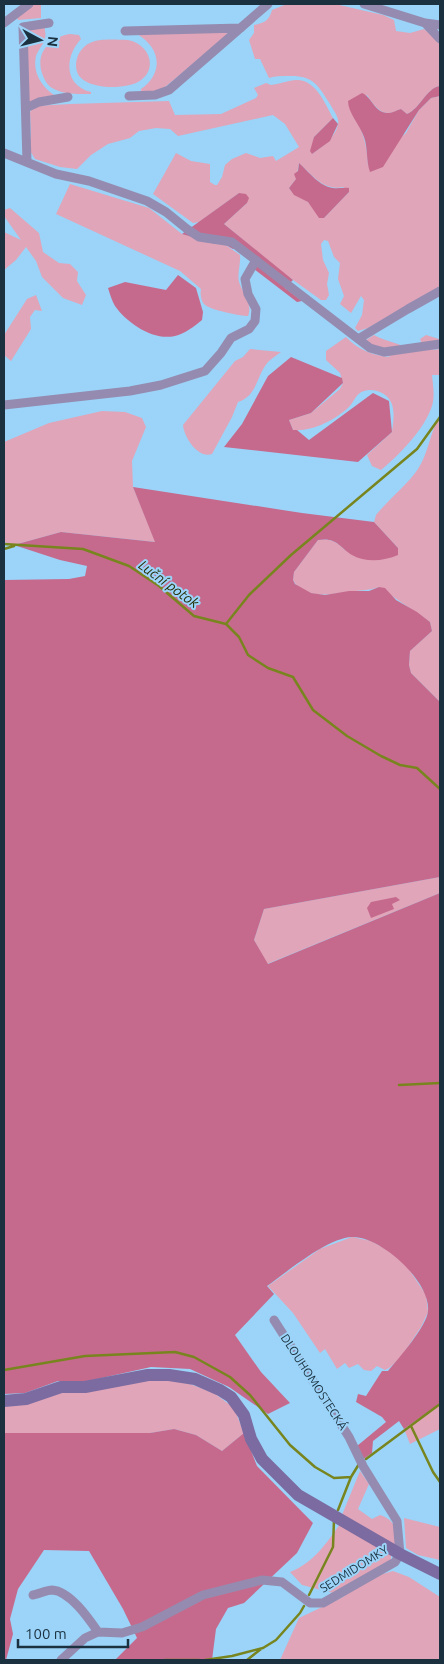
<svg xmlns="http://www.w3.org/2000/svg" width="444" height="1664" font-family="Ubuntu,sans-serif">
  <rect width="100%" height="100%" fill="#9bd4f8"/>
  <path fill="#e0a5b9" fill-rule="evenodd" d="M32,4h9v14l-23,2 -2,-5z
    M287,4h48l48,11 11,5 2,11 14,2 14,-4 15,12 1,5v40c-14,2 -19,22 -33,28l-6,-5c-4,1 -8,4 -12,4 -10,1 -17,-11 -22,-18l-16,16c12,18 16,34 17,55l38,-33 13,-23 12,-12 9,-2v191l-72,41 -10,3 -3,-3 7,-13 2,-15 -3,-4 -10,17 -11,-9 4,-8 -6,-17 2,-16 -6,-6 -6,-16 -4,-1 -3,4 2,16 6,13 -2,11 2,11 -3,5h-5l-39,-28 -58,-48 23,-21 -8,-10 -40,29 -6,1 -40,-29 23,-41 15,8 19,3v18l5,3h2l5,-8 3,-12 7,-6 14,-6 14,5 13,-2 3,5 23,-14 -14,-23 -12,-9 -95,21 -8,-7 -14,-1 -17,3 -9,7 -22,6 -17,11 -14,14 -17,-2 -25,-8 -6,-10 2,-14 -1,-23 5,-6 35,-2 99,-3 6,14 46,-1 35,-16 2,-3 -4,-7 12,-5 5,2c8,-1 16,-4 24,-5 20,-2 30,23 38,38l-19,19 -2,17c11,-8 22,-15 26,-29 2,-7 -5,-15 -8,-21 -12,-19 -17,-29 -42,-28 -6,0 -13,0 -19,2l-9,-19h-5l-6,-19 5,-7v-8c10,-2 15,-4 18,-15zM299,163c14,13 25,28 44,24l6,5 -25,26c-10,-5 -8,-8 -15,-15 -7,-7 -12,-4 -20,-15l7,-9z
    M44,26c1,3 2,9 1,12 -1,6 -7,12 -9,18 -4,18 7,32 21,41l-28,6 -2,-75z
    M227,31v5l-62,51 -12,5h-12v-3c23,-16 20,-41 -4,-55z
    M70,34l9,1 2,4c-16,17 -18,46 10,53v2c-13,0 -27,1 -39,-6 -5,-3 -8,-9 -10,-15 -7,-21 9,-36 28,-39z
    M128,40c22,4 31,30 10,42 -9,5 -28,6 -38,4 -7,-1 -16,-4 -21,-10 -7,-11 -1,-28 11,-33 10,-5 26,-3 38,-3z
    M70,184l79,24 33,26 33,10h9l16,11c1,8 -3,19 -1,27 4,12 14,21 9,34 -7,0 -39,-6 -44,-12 -3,-4 -4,-10 -3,-15l-21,-18 -124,-57z
    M10,208l29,25 4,19 16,11 11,1 8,8 -1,9 9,14 -4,10 -19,-7 -21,-21 -6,-16 -10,-14 -10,13 -12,10v-38l17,8 -17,-24v-6z
    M36,295l6,16 -7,-1 -5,7 1,12 -20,32 -7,-6v-20l23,-36z
    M374,335c13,7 28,9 42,16l8,-2 -4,-10 6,-4 13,4 1,7 -8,4 8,-1v26h-8c1,10 3,21 0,31 -8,24 -32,48 -51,64l-9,-4 -5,-11 25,-23c2,-15 5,-33 -12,-40 -5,-2 -10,-3 -16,-1 -8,2 -10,11 -15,16 -14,13 -37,25 -56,23l-4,-10 22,-7 29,-24 3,-6 -3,-10 -14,-13v-9l20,-14c12,13 28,19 45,20l-23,-8 -2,-9z
    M250,349l31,3c-4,3 -9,6 -13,10 -12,14 -10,33 -30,40l-6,15 -20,37c-14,5 -28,-17 -29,-29l52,-64 8,-4z
    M102,411l23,1 17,6 4,9 -14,34 1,26 23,55 -95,-10 -47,13 -10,-3v-100l45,-19z
    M440,415v287l-29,-29 -2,-8 1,-14 22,-20 -2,-9 -51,-35c-11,4 -20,3 -31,5 -17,2 -44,8 -55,-12l1,-8 24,-32c12,-2 19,2 27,10l53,-2 -24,-26 2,-7c12,-15 32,-31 42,-46 11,-17 12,-37 22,-54z
    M440,877v16l-173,71 -13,-24 10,-31z
    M352,1237l19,4 18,10 17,14 20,30 2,17 -7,15 -20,30 -12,11 -4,2 -8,-4 -6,5 -7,-1 -6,-6 -9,4 -4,-5 -8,6 -12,-20 -5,4 -27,-40 -25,-27 52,-37z
    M145,1380h23l22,4 24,9 20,15 10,25 -22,18 -26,-16 -22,-6 -24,4h-146v-29l60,-13z
    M440,1401v28l-30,15 -6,-15 34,-24z
    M360,1471l9,13 -11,25 14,10 8,-4c18,6 15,16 16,33l-54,-33z
    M404,1518l36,9v33l-22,-5 -12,-7z
    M340,1524l51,31v5l-58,33 -31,-8 -12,-13c23,-9 36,-28 50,-48z
    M393,1571l16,6 31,20v63h-160l19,-42 42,-20 32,-21z"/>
  <path fill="#c66a8d" d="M440,86v10l-9,2 -12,12 -36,57 -13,5c-4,-11 -2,-24 -6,-35 -4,-12 -16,-24 -16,-36l14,-8c10,4 13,21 27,20 3,0 8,-3 12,-4l6,5c14,-6 19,-26 33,-28z
    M333,118l5,6 -8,17 -18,13 -2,-3 4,-14z
    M299,163c10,9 20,23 34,25 5,1 11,-1 16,0v4l-25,26h-5l-11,-16 -14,-7 -5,-7 7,-9 -2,-5 4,-3z
    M239,193l7,1 3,4 -2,5 -23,21 69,56 -8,8 17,13 -5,1 -43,-33 4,-10 -19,-14 -6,4 -9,-5h-9l-33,-10z
    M178,275l18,13 7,24 -1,8c-7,6 -18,14 -27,16 -22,5 -48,-13 -60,-30 -3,-5 -5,-12 -7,-18l17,-6 41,8z
    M291,357l51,21 1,5 -32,30 -22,7 4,10h4l12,10 64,-47 16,8 3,31 -34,30 -134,-15 18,-23 26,-48z
    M133,487l169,26 72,9 24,26v7c-14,6 -32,8 -46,0 -13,-8 -15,-18 -34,-15l-24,32 -1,8 2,4 16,9 14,2 24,-4h20l10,-4 6,1 11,12 21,12 13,10 2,9 -22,20 -1,14 2,8 29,29v175l-176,32 -10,31 14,24 172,-71v508l-2,4 -34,24 -5,-8 -26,20 -1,12 -10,7 -5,-14 29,-24 -4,-5 -26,-15 2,-8 8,2 16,-25h6c10,-12 39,-45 40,-60 3,-29 -47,-75 -76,-74 -25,1 -65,35 -85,49l7,8 -39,41 26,37 29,31 -22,11 -39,-27 -39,-18 -39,-2 -63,14h-30l-33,12 -21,1v-814l65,-1 16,-3 2,-10 -27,-6 -46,-15 47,-13 94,10z
    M396,897l4,3 -8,4 2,5 -23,9 -4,-10 4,-6z
    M174,1429l22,6 26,16 22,-18 13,33 56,57 -16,30 -53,50 -16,5 -12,21 -4,31h-97l22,-22 -14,-29 -34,-58 -45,-1 -26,39 -8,30 3,15 -7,26h-2v-227h146z"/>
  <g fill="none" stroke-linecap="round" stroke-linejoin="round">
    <path stroke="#78851f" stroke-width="2.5" d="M4,544l79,5 46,17 30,20 35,30 32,8 13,13 9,18 20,13 25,9 20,33 34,26 34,20 19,9 17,3 23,21
      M4,549l10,-3
      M226,624l23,-29 42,-40 126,-106 23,-32
      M399,1085l41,-2
      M4,1370l81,-14 90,-4 19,5 36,20 20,18 40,50 25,22 19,11 17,-1
      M411,1426l22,46 7,10
      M366,1459l74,-55
      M338,1510l13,-33 8,-13
      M309,1595l24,-48 1,-27
      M165,1660h34
      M205,1660l27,-4 31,-8 13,-8 24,-27 4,-7
      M247,1660l14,-11"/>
    <path stroke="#958bb0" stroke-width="9" d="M364,4l61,19 15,2
      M4,23l25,-19
      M425,23l15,16
      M125,31l116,-3
      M129,96l26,-1 14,-5 99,-86
      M26,108l13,-6 29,-5
      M4,153l52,21 33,7 58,20 19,11 21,17 12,8 33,5 138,106 14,4 56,-8
      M27,162l-4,-135 26,-4
      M358,339l50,-30 32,-18
      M4,405l126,-14 31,-6 44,-14 16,-18 10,-15 18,-9 6,-8 1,-12 -8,-15 -3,-15 11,-19
      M33,1595c6,-1 14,-5 19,-5 18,1 37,29 46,42
      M61,1660l24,-22 13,-6 24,1 20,-6 61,-32 59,-15 20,2 28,21h13l72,-41 5,-8 -3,-33 -34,-55 -14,-29 -75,-117"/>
    <path stroke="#7b6ba1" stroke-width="12" d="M4,1401l22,-2 35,-12h24l63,-12h21l26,4 25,11 11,7 13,18 7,24 11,20 36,36 102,59 40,20"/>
  </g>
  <g text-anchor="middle" stroke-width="4" stroke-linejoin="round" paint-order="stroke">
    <g font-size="12" fill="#1b3140" stroke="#9bd4f8">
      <text transform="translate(314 1382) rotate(57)" y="4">DLOUHOMOSTECKÁ</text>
      <text transform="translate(354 1569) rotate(-32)" y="4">SEDMIDOMKY</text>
    </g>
    <g font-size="14" font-style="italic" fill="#272d03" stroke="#9bd4f8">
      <text transform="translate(169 584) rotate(36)" y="5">Luční potok</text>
    </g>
  </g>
  <rect width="444" height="1664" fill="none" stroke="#1b3140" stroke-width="10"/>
  <g transform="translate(40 40) rotate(97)" stroke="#9bd4f8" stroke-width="4" paint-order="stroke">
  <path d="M0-4L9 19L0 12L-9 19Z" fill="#1b3140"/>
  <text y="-8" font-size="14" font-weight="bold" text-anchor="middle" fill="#1b3140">N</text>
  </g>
  <path d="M18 1639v8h110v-8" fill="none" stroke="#1b3140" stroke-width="2.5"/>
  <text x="25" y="1639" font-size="15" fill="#1b3140" stroke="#9bd4f8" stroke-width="4" paint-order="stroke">100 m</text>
</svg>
